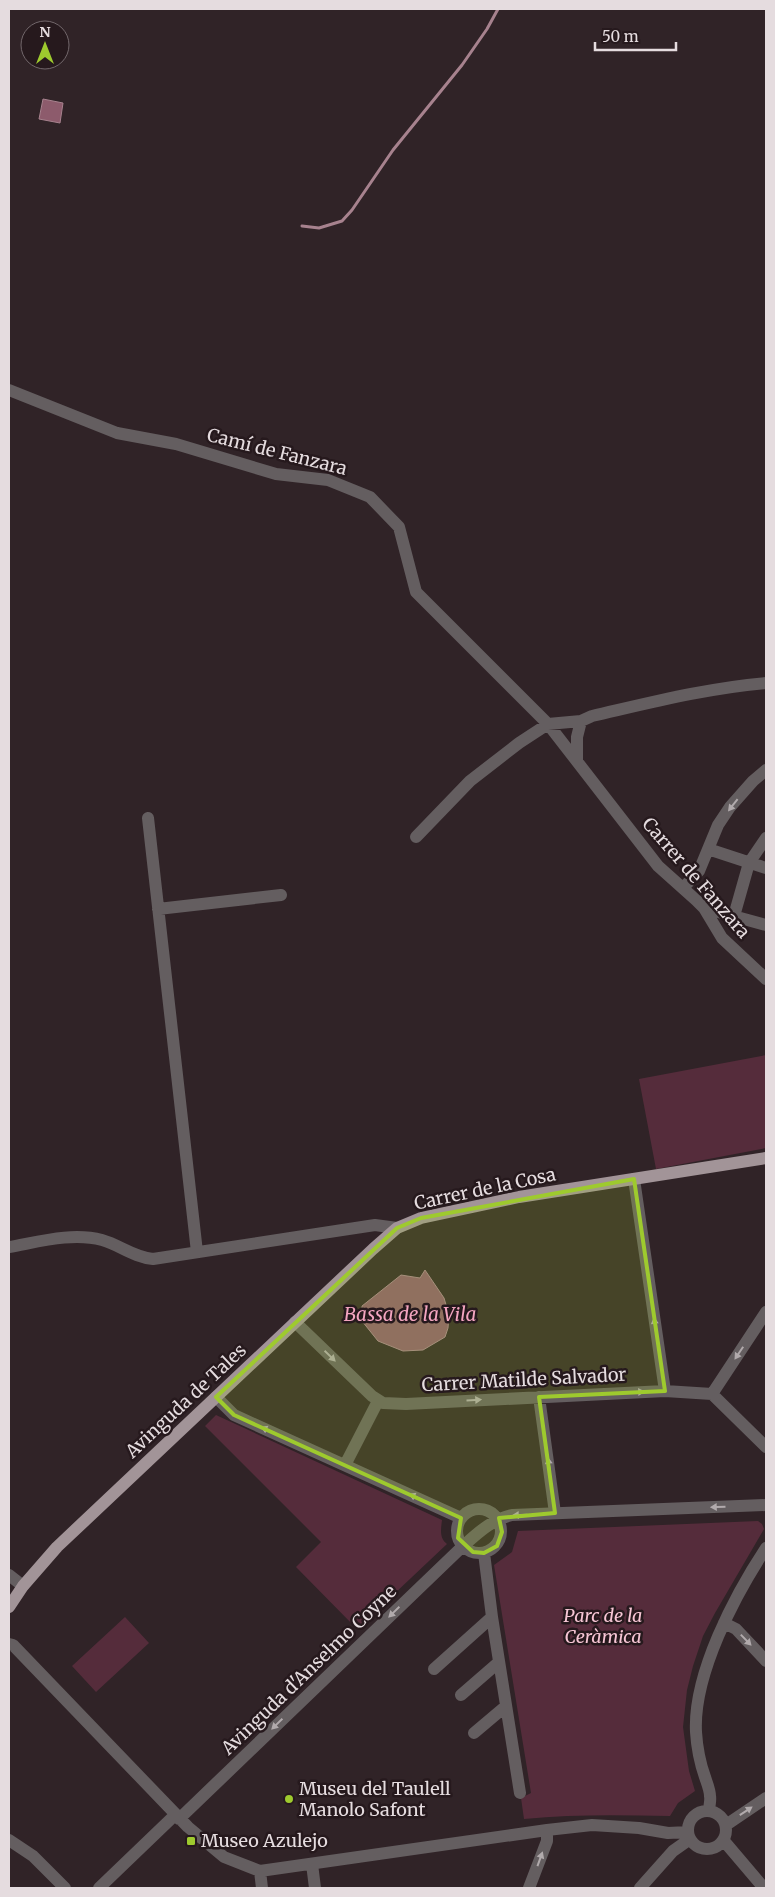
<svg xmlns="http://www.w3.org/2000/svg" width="775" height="1897" font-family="Merriweather,serif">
  <rect width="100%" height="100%" fill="#302327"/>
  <path fill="#552c3b" d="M766,1055v93l-110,21 -17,-90z
    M216,1415l226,105c-1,9 -3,18 5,24l-90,85 -61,-62 25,-25 -116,-116z
    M758,1521l4,3 2,5 -49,84 -12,23 -10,30 -6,24 -4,37 6,44 6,20 -17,12 -8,13c-49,-1 -97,-2 -146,3l-3,-21 10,-5 -37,-228 18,-13 6,-21z
    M125,1617l24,26 -53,49 -24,-26z"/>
  <path fill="#8d5b6c" stroke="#a7828e" d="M43,99l20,4 -3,20 -21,-4z
    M425,1270l19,28 5,17 -1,13 -3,9 -22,13 -20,1 -25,-10 -16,-20v-15l39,-31 19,3z"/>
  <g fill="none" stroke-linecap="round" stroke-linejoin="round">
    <path stroke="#a7828e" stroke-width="3" d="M302,226l17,2 23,-7 10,-11 41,-60 69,-85 25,-36 11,-20"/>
    <path stroke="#645e60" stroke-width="12" d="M9,390l108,43 59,11 100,30 52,6 42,17 29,30 17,65 132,132 110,142 38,34 8,8 18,30 44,41
      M577,761v-24l4,-16
      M148,818l49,434
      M416,837l54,-56 49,-38 29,-19 33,-3 11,-5c57,-13 115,-28 174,-33
      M708,849l58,19
      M683,888l16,-17 19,-46 12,-18 23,-26 13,-11
      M704,908l62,17
      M158,909l123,-14
      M734,916l15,-53 17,-25
      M634,1179l31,212
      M9,1247c29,-5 63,-15 93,-7 18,5 31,17 51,19l222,-34 22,3
      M295,1322l77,74 11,7 23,1 259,-13 47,3 54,53
      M712,1394l54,-82
      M216,1397l18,18 227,103
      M539,1397l16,116
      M345,1465l33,-64
      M457 1531a22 22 0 1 1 44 0a22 22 0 1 1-44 0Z
      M484,1553l8,64 28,176
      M9,1575l14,11
      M724,1623l12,6 30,32
      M9,1644l4,1 175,182 36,30 36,14 287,-41 45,-5 47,3 29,5 20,-1
      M434,1669l58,-52
      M461,1695l38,-33
      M474,1733l32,-27
      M709,1811c0,-5 2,-10 1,-15 0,-6 -3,-13 -5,-19 -5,-14 -8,-29 -9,-45 -3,-58 39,-137 70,-184
      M688 1830a19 19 0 1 1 38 0a19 19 0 1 1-38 0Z
      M179,1819l284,-273c16,-14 28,-26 49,-31l254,-10
      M726,1825l40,-27
      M9,1840l24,16 32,32
      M724,1841l40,47
      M312,1864l3,24
      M260,1871l2,17
      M99,1888l76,-73
      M529,1888l18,-47v-11
      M640,1888l33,-37 17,-12"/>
    <path stroke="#a29498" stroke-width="12" d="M9,1607l14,-21 34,-39 316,-298 24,-21 24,-10 98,-21 247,-39"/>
  </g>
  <defs><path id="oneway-solid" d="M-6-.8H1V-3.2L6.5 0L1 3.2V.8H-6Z" transform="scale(1.25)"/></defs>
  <g fill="#b1aaac">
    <use href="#oneway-solid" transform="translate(733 805) rotate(128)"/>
    <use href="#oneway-solid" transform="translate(655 1325) rotate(-98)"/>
    <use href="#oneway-solid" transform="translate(739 1353) rotate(124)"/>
    <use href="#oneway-solid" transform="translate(330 1356) rotate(44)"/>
    <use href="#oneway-solid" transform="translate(637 1392) rotate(-3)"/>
    <use href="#oneway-solid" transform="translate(474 1400) rotate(-3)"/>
    <use href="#oneway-solid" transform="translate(268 1430) rotate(-156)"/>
    <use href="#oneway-solid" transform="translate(549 1465) rotate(-98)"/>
    <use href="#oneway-solid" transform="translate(416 1497) rotate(-156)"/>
    <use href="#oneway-solid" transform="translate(718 1507) rotate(178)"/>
    <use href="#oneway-solid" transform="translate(520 1515) rotate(178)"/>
    <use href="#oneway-solid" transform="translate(394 1612) rotate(136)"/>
    <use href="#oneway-solid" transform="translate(746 1640) rotate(46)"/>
    <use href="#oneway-solid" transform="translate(277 1724) rotate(136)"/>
    <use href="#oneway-solid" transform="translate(746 1811) rotate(-34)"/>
    <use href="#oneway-solid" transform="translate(540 1859) rotate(-70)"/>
  </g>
  <path fill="#9eca2e" fill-opacity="0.2" stroke="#9eca2e" stroke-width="4" stroke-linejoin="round" d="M634,1179l31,212 -126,6 16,116 -56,5 3,14 -5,14 -13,7 -11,-1 -15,-14 3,-20 -227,-103 -18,-18 181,-169 24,-10z"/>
  <g fill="#9eca2e" stroke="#26191d" stroke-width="2">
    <circle cx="289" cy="1799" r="5"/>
    <rect x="186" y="1836" width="10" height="10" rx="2.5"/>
  </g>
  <g text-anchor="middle" stroke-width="5" stroke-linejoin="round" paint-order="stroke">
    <g font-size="18" fill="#e5dcdf" stroke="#26191d">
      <text transform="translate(277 452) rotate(14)" y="6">Camí de Fanzara</text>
      <text transform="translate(696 878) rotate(49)" y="6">Carrer de Fanzara</text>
      <text transform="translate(485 1189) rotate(-12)" y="6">Carrer de la Cosa</text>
      <text transform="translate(524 1380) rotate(-3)" y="6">Carrer Matilde Salvador</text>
      <text transform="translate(186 1401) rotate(-43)" y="6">Avinguda de Tales</text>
      <text transform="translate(309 1670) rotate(-44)" y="6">Avinguda d'Anselmo Coyne</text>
    </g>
    <g font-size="18" font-style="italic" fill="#f7c6d5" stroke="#26191d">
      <text x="603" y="1622">Parc de la<tspan x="603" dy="21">Ceràmica</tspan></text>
    </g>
    <g font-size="18" fill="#e5dcdf" stroke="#26191d" text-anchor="start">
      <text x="299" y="1795">Museu del Taulell<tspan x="299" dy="21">Manolo Safont</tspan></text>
      <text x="201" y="1847">Museo Azulejo</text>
    </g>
    <g font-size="19" font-style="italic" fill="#f4a5c0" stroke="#26191d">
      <text x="410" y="1321">Bassa de la Vila</text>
    </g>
  </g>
  <rect width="775" height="1897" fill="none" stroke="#e5dcdf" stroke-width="20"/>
  <g transform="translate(45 45)"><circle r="24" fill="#26191d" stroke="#72676b"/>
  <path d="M0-4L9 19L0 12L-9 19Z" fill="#9eca2e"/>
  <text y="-8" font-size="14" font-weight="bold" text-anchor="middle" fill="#e5dcdf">N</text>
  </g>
  <path d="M595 42v8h81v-8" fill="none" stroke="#e5dcdf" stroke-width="2.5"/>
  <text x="602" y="42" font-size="15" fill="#e5dcdf" stroke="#26191d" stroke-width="4" paint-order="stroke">50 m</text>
</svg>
